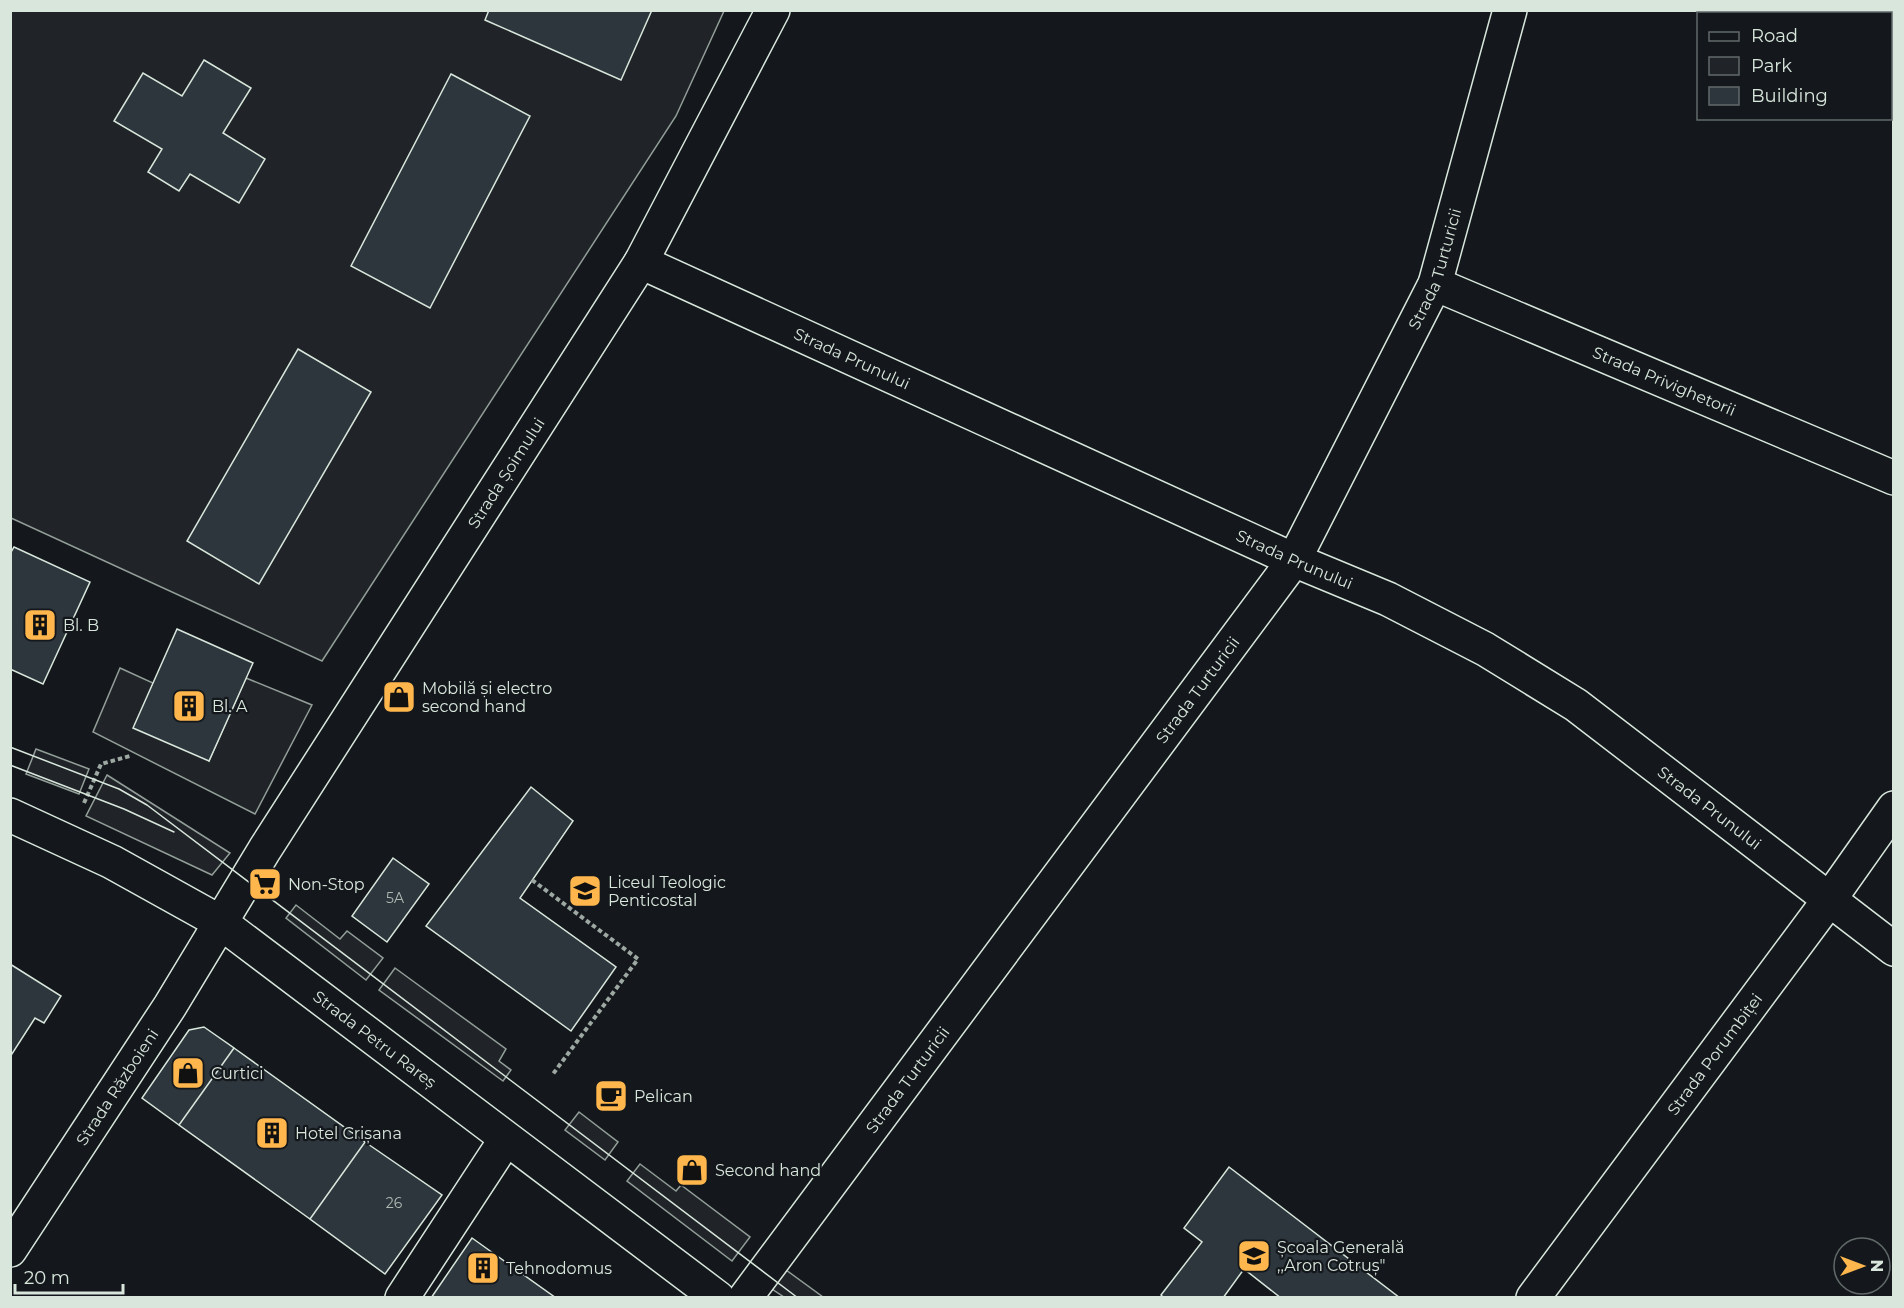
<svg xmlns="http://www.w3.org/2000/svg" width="1904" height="1308" font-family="Montserrat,sans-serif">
  <rect width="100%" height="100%" fill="#14181c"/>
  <path fill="#202428" stroke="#939e99" stroke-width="1.5" d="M11,11h713l-48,105 -354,545 -311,-143z
    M120,668l33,15 56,78 37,-83 66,27 -57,109 -162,-82z
    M36,749l53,20 -10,25 -53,-20z
    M107,775l123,78 -18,22 -126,-59z
    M296,905l44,34 7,-8 36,27 -17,22 -80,-62z
    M395,968l111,81 -7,12 12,9 -8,11 -124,-91z
    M579,1112l39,30 -13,18 -40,-30z
    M640,1164l36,27 5,-6 69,52 -18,24 -105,-80z
    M786,1270l37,27h-39l-12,-8z"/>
  <path fill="#2c363c" stroke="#d8e6dc" stroke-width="1.5" d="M489,10h163l-31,70 -136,-60z
    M204,60l47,28 -28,45 42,26 -26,44 -49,-29 -11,17 -31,-19 14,-23 -48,-28 29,-48 39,23z
    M451,74l79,42 -100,192 -79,-42z
    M298,349l73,43 -112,192 -72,-43z
    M14,547l76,35 -47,102 -33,-15v-115z
    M177,629l76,34 -44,98 -76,-33z
    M531,787l42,34 -53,77 96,69 -45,64 -145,-105z
    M393,858l36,26 -42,58 -35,-26z
    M10,964l51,32 -17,27 -9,-5 -25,39z
    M204,1027l30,21 -55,77 -37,-27 47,-68z
    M234,1048l131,94 -55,77 -131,-94z
    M365,1142l77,53 -57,79 -75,-55z
    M1229,1167l171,131h-119l-37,-29 -21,29h-59l-3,-3 41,-53 -18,-14z
    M472,1238l84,60h-125z"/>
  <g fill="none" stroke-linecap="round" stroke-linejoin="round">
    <defs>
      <g id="minor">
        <path id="s1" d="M641,262l653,298 94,39 97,50 91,56 318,244"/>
        <path id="s2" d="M1435,284l459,194"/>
        <path id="s3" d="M10,1250l160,-244 95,-157 376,-587 132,-252"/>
        <path d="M402,1298l104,-159"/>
        <path id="s4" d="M745,1298l549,-738 141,-276 75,-274"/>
        <path id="s5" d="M1533,1298l296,-398 65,-92"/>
      </g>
      <g id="major">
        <path id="s6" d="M10,815l102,47 108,60 498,376"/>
      </g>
    </defs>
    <use href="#minor" stroke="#d8e6dc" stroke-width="36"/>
    <use href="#major" stroke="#d8e6dc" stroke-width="36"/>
    <path stroke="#9da8a2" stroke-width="4" stroke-dasharray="4.5 3" stroke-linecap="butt" d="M84,803l17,-39 29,-8
      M532,880l106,79 -85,115"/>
    <use href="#minor" stroke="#14181c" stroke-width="33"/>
    <use href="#major" stroke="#14181c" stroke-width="33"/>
    <path stroke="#d8e6dc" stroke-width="1.5" d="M10,747l109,42 28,16 651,493
      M10,765l114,44 50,23"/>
  </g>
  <defs>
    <symbol id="building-square" viewBox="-11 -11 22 22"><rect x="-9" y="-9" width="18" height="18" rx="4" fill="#ffb74d" stroke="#14181c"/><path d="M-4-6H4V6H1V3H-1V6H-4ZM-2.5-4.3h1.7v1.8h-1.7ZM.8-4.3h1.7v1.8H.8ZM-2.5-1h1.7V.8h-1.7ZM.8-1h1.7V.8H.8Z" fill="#111"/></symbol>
    <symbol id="shop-square" viewBox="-11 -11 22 22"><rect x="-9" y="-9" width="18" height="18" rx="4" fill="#ffb74d" stroke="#14181c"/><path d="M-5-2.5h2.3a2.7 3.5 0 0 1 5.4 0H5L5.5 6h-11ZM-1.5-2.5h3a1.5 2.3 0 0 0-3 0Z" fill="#111"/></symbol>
    <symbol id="supermarket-square" viewBox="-11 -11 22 22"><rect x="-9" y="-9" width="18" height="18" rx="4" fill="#ffb74d" stroke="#14181c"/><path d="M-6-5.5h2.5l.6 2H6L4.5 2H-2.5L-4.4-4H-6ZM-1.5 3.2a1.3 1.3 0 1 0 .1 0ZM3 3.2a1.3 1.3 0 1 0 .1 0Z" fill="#111"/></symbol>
    <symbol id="school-square" viewBox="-11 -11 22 22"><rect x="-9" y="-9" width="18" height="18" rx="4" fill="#ffb74d" stroke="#14181c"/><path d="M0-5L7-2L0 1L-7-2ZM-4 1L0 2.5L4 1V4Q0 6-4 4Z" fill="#111"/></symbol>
    <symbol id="cafe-square" viewBox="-11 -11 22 22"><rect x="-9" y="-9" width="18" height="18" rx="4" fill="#ffb74d" stroke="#14181c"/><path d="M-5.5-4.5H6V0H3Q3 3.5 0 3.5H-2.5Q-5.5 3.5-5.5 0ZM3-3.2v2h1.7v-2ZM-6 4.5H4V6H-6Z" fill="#111"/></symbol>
  </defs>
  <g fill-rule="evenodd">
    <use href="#building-square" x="21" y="606" width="38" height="38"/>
    <use href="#shop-square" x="380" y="678" width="38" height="38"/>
    <use href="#building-square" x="170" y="687" width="38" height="38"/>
    <use href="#supermarket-square" x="246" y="865" width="38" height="38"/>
    <use href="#school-square" x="566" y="872" width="38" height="38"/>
    <use href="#shop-square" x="169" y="1054" width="38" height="38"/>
    <use href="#cafe-square" x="592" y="1077" width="38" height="38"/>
    <use href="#building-square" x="253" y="1114" width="38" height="38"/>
    <use href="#shop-square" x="673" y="1151" width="38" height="38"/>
    <use href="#school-square" x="1235" y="1237" width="38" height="38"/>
    <use href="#building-square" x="464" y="1249" width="38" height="38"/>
  </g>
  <g text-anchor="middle" stroke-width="4.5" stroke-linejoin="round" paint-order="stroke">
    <g font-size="14" fill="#adbab4">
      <text x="395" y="903">5A</text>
      <text x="394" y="1208">26</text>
    </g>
    <g font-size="16" fill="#d8e6dc" stroke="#14181c">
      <text dy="6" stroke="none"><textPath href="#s4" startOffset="1244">Strada Turturicii</textPath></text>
      <text dy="6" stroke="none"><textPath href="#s1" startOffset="232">Strada Prunului</textPath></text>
      <text dy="6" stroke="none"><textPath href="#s2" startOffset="249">Strada Privighetorii</textPath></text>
      <text dy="6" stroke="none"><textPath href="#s3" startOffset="922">Strada Șoimului</textPath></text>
      <text dy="6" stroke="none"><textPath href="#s1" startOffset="718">Strada Prunului</textPath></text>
      <text dy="6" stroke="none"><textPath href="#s4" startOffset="758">Strada Turturicii</textPath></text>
      <text dy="6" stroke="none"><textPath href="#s1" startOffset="1204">Strada Prunului</textPath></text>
      <text dy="6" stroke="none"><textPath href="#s6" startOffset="430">Strada Petru Rareș</textPath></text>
      <text dy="6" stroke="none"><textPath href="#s5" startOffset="304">Strada Porumbiței</textPath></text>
      <text dy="6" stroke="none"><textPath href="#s4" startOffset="272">Strada Turturicii</textPath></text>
      <text dy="6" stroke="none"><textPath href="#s3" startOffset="195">Strada Războieni</textPath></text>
    </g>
    <g font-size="16" fill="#d8e6dc" stroke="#14181c" text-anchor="start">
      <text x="63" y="631">Bl. B</text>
      <text x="422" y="694">Mobilă și electro<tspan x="422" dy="18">second hand</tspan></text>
      <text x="212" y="712">Bl. A</text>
      <text x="608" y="888">Liceul Teologic<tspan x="608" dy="18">Penticostal</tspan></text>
      <text x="288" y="890">Non-Stop</text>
      <text x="211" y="1079">Curtici</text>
      <text x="634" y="1102">Pelican</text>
      <text x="295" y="1139">Hotel Crișana</text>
      <text x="715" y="1176">Second hand</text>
      <text x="1277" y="1253">Școala Generală<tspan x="1277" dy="18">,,Aron Cotruș"</tspan></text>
      <text x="506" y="1274">Tehnodomus</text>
    </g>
  </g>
  <rect width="1904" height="1308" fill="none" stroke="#d8e6dc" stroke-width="24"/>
  <rect x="1697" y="12" width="195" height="108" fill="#14181c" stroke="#626a69" stroke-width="1.5"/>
  <rect x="1709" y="32" width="30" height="9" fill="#14181c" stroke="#626a69" stroke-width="1.5"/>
  <text x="1751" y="42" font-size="18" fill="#d8e6dc">Road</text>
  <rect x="1709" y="57" width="30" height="18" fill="#202428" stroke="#626a69" stroke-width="1.5"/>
  <text x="1751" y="72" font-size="18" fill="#d8e6dc">Park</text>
  <rect x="1709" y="87" width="30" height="18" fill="#2c363c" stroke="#626a69" stroke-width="1.5"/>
  <text x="1751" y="102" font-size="18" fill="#d8e6dc">Building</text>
  <g transform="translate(1862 1266) rotate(90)"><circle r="28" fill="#14181c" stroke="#626a69" stroke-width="1.5"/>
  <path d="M0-4.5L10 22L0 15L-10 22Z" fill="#ffb74d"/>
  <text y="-9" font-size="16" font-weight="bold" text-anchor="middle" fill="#d8e6dc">N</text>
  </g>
  <path d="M15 1284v9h108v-9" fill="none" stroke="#d8e6dc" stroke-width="3"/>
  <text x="24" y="1284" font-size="18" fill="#d8e6dc" stroke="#14181c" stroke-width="4.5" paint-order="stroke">20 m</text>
</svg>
